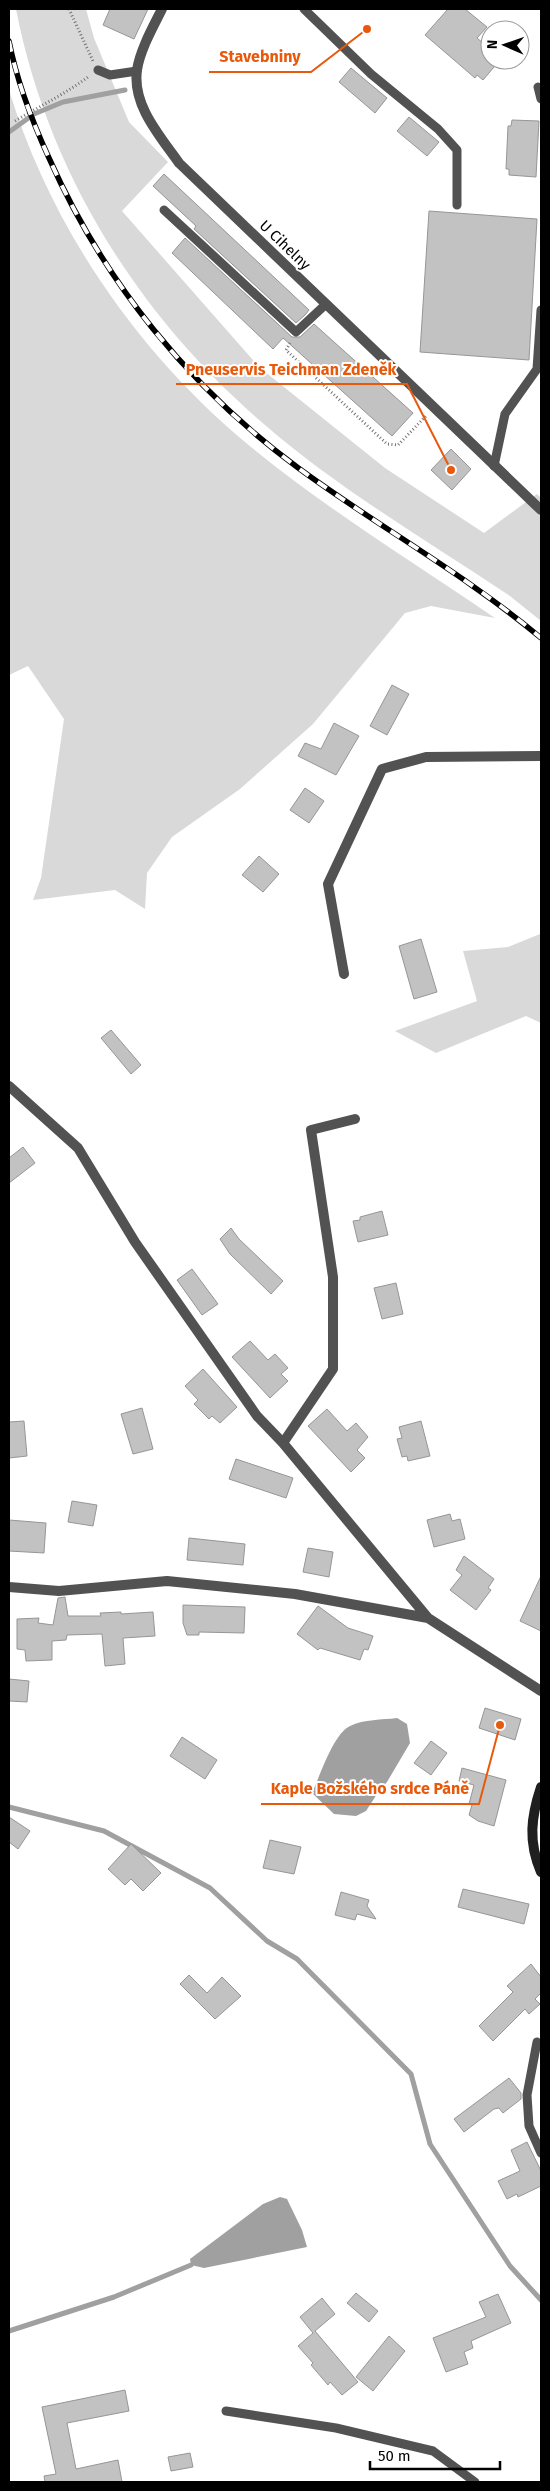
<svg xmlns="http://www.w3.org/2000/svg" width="550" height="2491" font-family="'Fira Sans',sans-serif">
  <rect width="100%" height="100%" fill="#fff"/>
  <path fill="#d9d9d9" d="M16,9h70l8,29 35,84 39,40 -46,49 137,156 126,101 99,65 53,-39 4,4v123l-31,-25c-82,-55 -170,-106 -245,-171 -126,-108 -217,-252 -249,-416z
    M9,90c42,138 130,265 242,357 77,63 162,115 244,171l-64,-12 -26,7 -92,111 -73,65 -68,48 -25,36 -2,36 -30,-19 -82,10 8,-22 23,-159 -36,-53 -19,9z
    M540,934l1,89 -15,-7 -90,37 -41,-22 82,-30 -14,-50 45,-4z"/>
  <path fill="#a0a0a0" d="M397,1718l10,6 3,19 -23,39 -8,9 -13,20 -10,5 -22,-2 -22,-21c8,-17 21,-59 38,-67 14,-7 32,-6 47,-8z
    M280,2197l7,2 15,31 5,17 -103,21 -13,-3 -1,-6 73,-55z"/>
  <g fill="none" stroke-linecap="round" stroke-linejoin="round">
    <path stroke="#a0a0a0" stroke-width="5" d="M9,132l25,-18 29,-12 62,-12
      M9,1807l95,24 106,57 57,53 30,18 114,115 19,70 80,122 31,34
      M9,2331l105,-34 77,-32"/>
  </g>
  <path fill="#c2c2c2" stroke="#969696" d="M110,9h38l-14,30 -31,-14z
    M448,9h17l22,18 -10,11 13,11v11h10l-17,20 -6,-5 -2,3 -50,-43z
    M351,68l36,30 -12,15 -36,-31z
    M409,117l30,25 -12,14 -30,-25z
    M512,120l27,1 -3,56 -27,-2v-6h-3l2,-43h3z
    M164,174l145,136 -4,5 -9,8 -102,-94 2,-3 -43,-40z
    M429,211l108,8 -8,141 -109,-8z
    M185,238l107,99h8l14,-13 99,89 -21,23 -109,-98 -10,11 -101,-96z
    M451,449l20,20 -19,21 -21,-20z
    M392,685l17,9 -22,41 -17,-9z
    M334,723l25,13 -23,39 -38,-19 7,-13 16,6z
    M305,788l19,13 -15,22 -19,-13z
    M259,856l20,18 -16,18 -21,-17z
    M421,939l16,53 -23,7 -15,-53z
    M111,1030l30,35 -10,9 -30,-36z
    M23,1147l12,16 -26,20v-25z
    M382,1211l6,24 -30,7 -5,-21 7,-1v-3z
    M231,1228l8,11 44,42 -12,13 -41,-40 -10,-15z
    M192,1269l26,35 -16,11 -25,-35z
    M396,1283l7,31 -21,5 -8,-31z
    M250,1341l18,19 7,-6 13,14 -7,6 7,7 -18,17 -38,-41z
    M203,1369l34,38 -17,16 -8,-7 -3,3 -15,-15 4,-4 -13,-14z
    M142,1408l11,41 -20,5 -12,-40z
    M327,1409l20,22 9,-8 12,14 -11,13 8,8 -14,14 -43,-46z
    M24,1421l3,35 -18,2v-36z
    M421,1421l9,35 -22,5 -1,-5 -5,1 -5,-18 5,-1 -3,-11z
    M236,1459l57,19 -7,20 -57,-19z
    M72,1501l25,4 -4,21 -25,-4z
    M450,1514l2,7 8,-2 5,20 -31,8 -7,-27z
    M9,1520l37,3 -2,30 -35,-2z
    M189,1538l56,6 -2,21 -56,-5z
    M308,1548l25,4 -4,25 -26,-5z
    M464,1556l30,23 -6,9 3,2 -15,20 -26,-20 12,-15 -6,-5z
    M541,1576v55l-21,-10z
    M65,1597l3,19h33l-1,-3 21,-1v2l32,-2 2,24 -32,2 2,26 -20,2 -3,-32 -35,1 -1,5 -14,1v19l-26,1 -1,-11 -8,-1v-30l22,-1 -1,5 15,2 5,-27z
    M183,1605l62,2 -1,26 -45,-1v3h-12l-4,-12z
    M318,1606l30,22 25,8 -5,14 -4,-1 -4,11 -40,-12 -2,2 -21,-16z
    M9,1679l20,2 -2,21 -18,-1z
    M485,1708l36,11 -6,21 -36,-12z
    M182,1737l35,23 -12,19 -35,-23z
    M431,1741l16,12 -16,22 -17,-12z
    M462,1768l44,12 -12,46 -16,-5 -9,-6 3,-10 -3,-1 5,-19 -15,-4z
    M9,1817l21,14 -12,18 -9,-7z
    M270,1840l31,7 -7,27 -31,-6z
    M131,1844l30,29 -18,18 -12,-12 -6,6 -17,-16z
    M463,1889l66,15 -5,20 -66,-17z
    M341,1892l28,8 -2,6 9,13 -19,-5 -2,6 -20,-5z
    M531,1964l10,13v16l-6,6 5,5 -11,10 -4,-5 -32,32 -14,-15 34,-34 -6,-6z
    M189,1975l18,18 15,-16 19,19 -26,23 -35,-35z
    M509,2078l12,15v6l-18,14 -4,-5 -5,1 -30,23 -10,-13z
    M527,2142l14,29v15l-23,11 -1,-3 -10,5 -9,-18 22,-10 -9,-21z
    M356,2293l22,18 -9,11 -22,-19z
    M498,2294l13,29 -40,18 2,7 -9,4 4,12 -22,8 -13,-34 53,-21 -7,-15z
    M322,2298l13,16 -20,17 43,51 -16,13 -12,-13 -2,3 -17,-20 2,-2 -15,-17 15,-13 -13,-16z
    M389,2336l16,15 -32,40 -17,-14z
    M125,2390l4,21 -62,12 9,46 42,-9 4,22h-77l-1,-6 12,-2 -14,-67z
    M190,2453l3,14 -22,4 -3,-14z"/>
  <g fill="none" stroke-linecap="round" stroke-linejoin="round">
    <path stroke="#747474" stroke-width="3" stroke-dasharray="1 2.5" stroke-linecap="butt" d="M69,9l24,52
      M15,121c25,-15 50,-27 73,-44
      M290,343l-4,7 101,94 11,1 28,-29"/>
    <path stroke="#525252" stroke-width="9" d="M304,9l67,65 67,55 19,21v55
      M98,70l12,5 27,-4
      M538,87l3,12
      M164,210l132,122 29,-27
      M494,466l11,-52 32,-45 4,-59
      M537,2042l-10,53 2,31 12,27
      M226,2411l110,17 97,23 42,31"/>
    <path stroke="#525252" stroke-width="10" d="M162,9c-9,18 -22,41 -25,61 -5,35 23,66 42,93l362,347
      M344,974l-16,-90 54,-115 44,-12 115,-1
      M9,1086l69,62 57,94 122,174 26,27 145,175 113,73
      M283,1443l50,-74v-92l-22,-147 44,-11
      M9,1587l50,4 108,-10 128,13 133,24"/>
    <path stroke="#1f1f1f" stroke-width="10" d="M541,1787c-10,30 -13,55 0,85"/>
    <defs>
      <path id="rail" d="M9,41c8,41 23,80 40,117 55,124 140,229 248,309 80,59 168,107 244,171"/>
    </defs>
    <use href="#rail" stroke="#000" stroke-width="5.5"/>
    <use href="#rail" stroke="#fff" stroke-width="4" stroke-dasharray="11" stroke-linecap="butt"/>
  </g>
  <g text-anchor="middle" stroke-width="4" stroke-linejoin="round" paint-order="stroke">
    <g font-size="15" fill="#000" stroke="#fff">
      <text transform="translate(285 245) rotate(44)" y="5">U Cihelny</text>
    </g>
  </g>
  <path fill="none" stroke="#e8590c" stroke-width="2" d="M367 29L311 72H209M451 470L407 384H176M500 1725L479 1804H261"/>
  <g fill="#e8590c" stroke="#fff" stroke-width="2">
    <circle cx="367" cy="29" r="5"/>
    <circle cx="451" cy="470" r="5"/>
    <circle cx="500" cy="1725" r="5"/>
  </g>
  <g font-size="16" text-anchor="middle" font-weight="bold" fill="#e8590c" stroke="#fff" stroke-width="4" stroke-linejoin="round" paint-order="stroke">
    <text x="260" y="62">Stavebniny</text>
    <text x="291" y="375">Pneuservis Teichman Zdeněk</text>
    <text x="370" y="1794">Kaple Božského srdce Páně</text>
  </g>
  <rect width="550" height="2491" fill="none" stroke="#000000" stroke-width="20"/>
  <g transform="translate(505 45) rotate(272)"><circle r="24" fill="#ffffff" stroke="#999999"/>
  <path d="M0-4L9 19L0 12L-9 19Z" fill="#000000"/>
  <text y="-8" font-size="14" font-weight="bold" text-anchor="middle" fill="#000000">N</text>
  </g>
  <path d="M370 2461v8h130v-8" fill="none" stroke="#000000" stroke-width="2.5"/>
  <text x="378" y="2461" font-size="15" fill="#000000" stroke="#ffffff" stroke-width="4" paint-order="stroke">50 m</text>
</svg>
